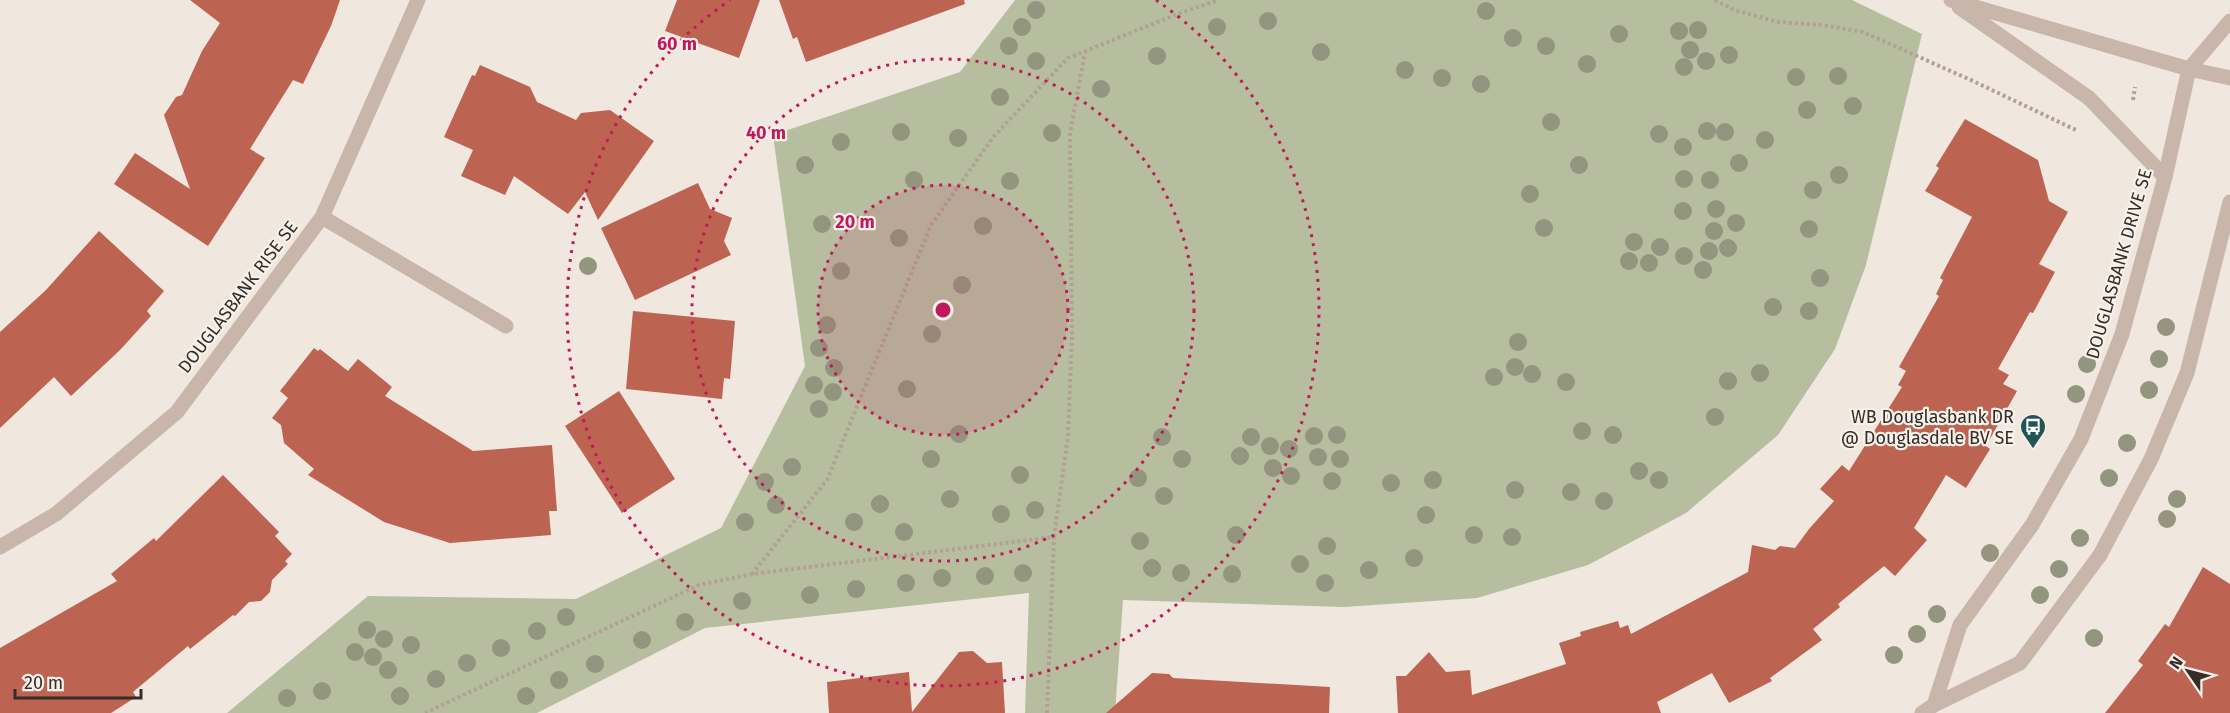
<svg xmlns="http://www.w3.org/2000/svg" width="2230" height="713" font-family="'Fira Sans',sans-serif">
  <rect width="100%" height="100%" fill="#f0e7de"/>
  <path fill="#b6be9f" d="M1015,0h837l70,34 -56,231 -31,84 -57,86 -92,78 -98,52 -111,33 -133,9 -221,-7 -8,113h-90l4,-120 -324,35 -168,85h-310l141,-117 208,3 145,-71 84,-162 -32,-231 187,-63z"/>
  <path fill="#bc6351" d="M190,0h150l-9,26 -28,58 -10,-4 -43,69 15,9 -57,88 -94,-62 21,-31 55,36 -26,-74 12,-18 6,-2 20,-44 18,-28z
    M677,0h83l-21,58 -74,-27z
    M779,0h185l1,4 -159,58 -9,-25 -4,2z
    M480,65l50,22 7,15 39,18 5,-7 29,-3 44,31 -56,79 -13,-28 -17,22 -54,-38 -9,19 -44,-19 12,-26 -29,-13 28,-62 3,1z
    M1965,119l73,41 11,41 19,11 -29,52 16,8 -22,41 -3,-1 -32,57 11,6 -6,9 14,7 -31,55 4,3 -24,39 -20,-13 -32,53 13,12 -32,36 -11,-10 -46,38 2,3 -27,22 9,11 -52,38 2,3 -43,22 -17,-30 -55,29 4,11h-263l-2,-37h10l23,-24 17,20 24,-2 2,25 94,-31 -7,-21 22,-7 -1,-4 38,-11 2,7 8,-3 3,9 117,-62 4,-27 23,5 5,-4 15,2 14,-19 25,-28 -14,-12 22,-24 7,6 53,-84 -4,-2 8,-14 -7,-4 40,-71 -3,-2 7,-14 -3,-2 32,-61 -47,-26 14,-23 -3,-2z
    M698,183l12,26 22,9 -8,23 7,14 -96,45 -34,-72z
    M99,231l65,60 -17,20 4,5 -31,34 -49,46 -17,-19 -54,51v-96l46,-42z
    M633,311l102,10 -5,58 -6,-1 -2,21 -96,-10z
    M314,348l4,3 2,-2 28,22 10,-12 34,28 -7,9 88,55 79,-6 5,66h-8l2,24 -101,8 -66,-21 -76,-47 6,-6 -30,-26 -3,-18 -9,-7 16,-20 -8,-7z
    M619,391l56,88 -53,34 -57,-87z
    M223,475l56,57 -4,4 17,18 -7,7 3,3 -16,16 -2,12 -9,9 -12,1 -14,14 -2,-1 -43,34 -2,-3 -55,46 3,5 -25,16h-111v-65l117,-67 -6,-7 43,-36 2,3z
    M2203,567l27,17v129h-125l38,-48 -5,-4 27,-37 4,3z
    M973,651l14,12 15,-1 3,51h-176l-2,-31 82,-10 3,40 47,-60z
    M1152,673l17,1 4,4 157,9 -1,26h-223z"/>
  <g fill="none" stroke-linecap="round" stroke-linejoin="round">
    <path stroke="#b3a095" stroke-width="4" stroke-dasharray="3 3" stroke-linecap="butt" d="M1715,0l19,10 44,12 44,3 41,7 110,49 105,50
      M2133,100l2,-13
      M1054,537l14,-101 4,-100 -2,-203 15,-81
      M425,713l274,-128 53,-11
      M1047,713l7,-176 -302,37 75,-94 104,-255 63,-89 74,-78 112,-45 39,-13"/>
    <path stroke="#c8b6ab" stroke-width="15" d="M322,217l184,109
      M0,547l56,-33 121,-102 145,-195 96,-217
      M1934,705l26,-80 72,-100 49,-86 41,-105 43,-157 24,-108 41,-48
      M1922,713l12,-8 86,-42 80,-108 51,-96 36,-86 43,-171"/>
    <path stroke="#c8b6ab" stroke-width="15" d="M1951,0l238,69 41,9
      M1959,7l130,91 76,79"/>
  </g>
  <g fill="#94957e">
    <circle cx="1036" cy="10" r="9"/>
    <circle cx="1486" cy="11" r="9"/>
    <circle cx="1268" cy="21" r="9"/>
    <circle cx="1022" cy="27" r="9"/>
    <circle cx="1217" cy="27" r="9"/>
    <circle cx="1698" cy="30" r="9"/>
    <circle cx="1679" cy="31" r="9"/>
    <circle cx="1619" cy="34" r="9"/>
    <circle cx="1513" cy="38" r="9"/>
    <circle cx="1009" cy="46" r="9"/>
    <circle cx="1546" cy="46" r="9"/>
    <circle cx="1690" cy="50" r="9"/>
    <circle cx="1321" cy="52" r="9"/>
    <circle cx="1729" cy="55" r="9"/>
    <circle cx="1157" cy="56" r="9"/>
    <circle cx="1036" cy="61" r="9"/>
    <circle cx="1706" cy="61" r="9"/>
    <circle cx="1587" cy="64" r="9"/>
    <circle cx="1684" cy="67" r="9"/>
    <circle cx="1405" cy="70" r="9"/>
    <circle cx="1838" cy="76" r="9"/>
    <circle cx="1796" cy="77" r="9"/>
    <circle cx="1442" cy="78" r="9"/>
    <circle cx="1481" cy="84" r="9"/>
    <circle cx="1101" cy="89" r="9"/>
    <circle cx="1000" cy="97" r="9"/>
    <circle cx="1853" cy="106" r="9"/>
    <circle cx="1807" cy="110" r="9"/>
    <circle cx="1551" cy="122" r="9"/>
    <circle cx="1707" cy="131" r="9"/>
    <circle cx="901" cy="132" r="9"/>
    <circle cx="1725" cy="132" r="9"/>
    <circle cx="1052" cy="133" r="9"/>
    <circle cx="1659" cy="134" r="9"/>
    <circle cx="958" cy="138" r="9"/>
    <circle cx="1765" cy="140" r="9"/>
    <circle cx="841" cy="142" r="9"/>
    <circle cx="1683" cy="147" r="9"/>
    <circle cx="1739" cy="163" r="9"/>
    <circle cx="805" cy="165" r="9"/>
    <circle cx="1579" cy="165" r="9"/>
    <circle cx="1839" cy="175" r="9"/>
    <circle cx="1684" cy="179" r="9"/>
    <circle cx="914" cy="180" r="9"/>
    <circle cx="1710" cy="180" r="9"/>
    <circle cx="1010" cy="181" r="9"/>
    <circle cx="1813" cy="190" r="9"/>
    <circle cx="1530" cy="194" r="9"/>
    <circle cx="1716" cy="209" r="9"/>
    <circle cx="1683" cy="211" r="9"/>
    <circle cx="1736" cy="223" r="9"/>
    <circle cx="822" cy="224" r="9"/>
    <circle cx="983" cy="226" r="9"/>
    <circle cx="1544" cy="228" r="9"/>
    <circle cx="1809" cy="229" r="9"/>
    <circle cx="1714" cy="231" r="9"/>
    <circle cx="899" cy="238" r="9"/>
    <circle cx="1634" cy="242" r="9"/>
    <circle cx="1660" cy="247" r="9"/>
    <circle cx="1728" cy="248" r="9"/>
    <circle cx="1709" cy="251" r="9"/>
    <circle cx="1684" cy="256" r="9"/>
    <circle cx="1629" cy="261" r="9"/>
    <circle cx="1649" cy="263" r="9"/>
    <circle cx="588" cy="266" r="9"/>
    <circle cx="1703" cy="270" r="9"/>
    <circle cx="841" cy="271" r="9"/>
    <circle cx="1820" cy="278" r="9"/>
    <circle cx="962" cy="285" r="9"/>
    <circle cx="1773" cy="307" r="9"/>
    <circle cx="1809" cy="311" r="9"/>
    <circle cx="827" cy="325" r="9"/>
    <circle cx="2166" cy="327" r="9"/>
    <circle cx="932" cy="334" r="9"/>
    <circle cx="1518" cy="342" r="9"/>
    <circle cx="819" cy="348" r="9"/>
    <circle cx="2159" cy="359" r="9"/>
    <circle cx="2087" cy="364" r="9"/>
    <circle cx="1515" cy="367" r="9"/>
    <circle cx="834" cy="368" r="9"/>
    <circle cx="1760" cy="373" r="9"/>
    <circle cx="1532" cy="374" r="9"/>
    <circle cx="1494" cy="377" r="9"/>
    <circle cx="1728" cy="381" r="9"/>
    <circle cx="1566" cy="382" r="9"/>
    <circle cx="814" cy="385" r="9"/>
    <circle cx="907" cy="389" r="9"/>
    <circle cx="2149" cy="390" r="9"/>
    <circle cx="833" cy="392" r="9"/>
    <circle cx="2076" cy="394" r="9"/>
    <circle cx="819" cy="409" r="9"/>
    <circle cx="1715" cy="417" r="9"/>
    <circle cx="1582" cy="431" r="9"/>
    <circle cx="959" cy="434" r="9"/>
    <circle cx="1337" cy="435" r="9"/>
    <circle cx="1613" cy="435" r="9"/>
    <circle cx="1314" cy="436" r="9"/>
    <circle cx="1162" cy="437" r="9"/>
    <circle cx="1251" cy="437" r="9"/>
    <circle cx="2127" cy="443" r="9"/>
    <circle cx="1270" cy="446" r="9"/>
    <circle cx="1289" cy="449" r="9"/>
    <circle cx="1240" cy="456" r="9"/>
    <circle cx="1318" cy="457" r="9"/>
    <circle cx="931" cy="459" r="9"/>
    <circle cx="1182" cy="459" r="9"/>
    <circle cx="1340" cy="459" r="9"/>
    <circle cx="792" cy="467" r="9"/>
    <circle cx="1273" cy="468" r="9"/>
    <circle cx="1639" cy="471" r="9"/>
    <circle cx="1020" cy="475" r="9"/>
    <circle cx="1291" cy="476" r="9"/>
    <circle cx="1138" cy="478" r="9"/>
    <circle cx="2109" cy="478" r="9"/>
    <circle cx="1433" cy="480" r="9"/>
    <circle cx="1659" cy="480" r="9"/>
    <circle cx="1332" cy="481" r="9"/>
    <circle cx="765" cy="482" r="9"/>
    <circle cx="1391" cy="483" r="9"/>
    <circle cx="1515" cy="490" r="9"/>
    <circle cx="1571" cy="492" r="9"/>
    <circle cx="1164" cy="496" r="9"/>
    <circle cx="950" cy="499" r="9"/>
    <circle cx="2177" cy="499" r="9"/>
    <circle cx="1604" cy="501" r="9"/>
    <circle cx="880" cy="504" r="9"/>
    <circle cx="776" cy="505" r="9"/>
    <circle cx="1035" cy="510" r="9"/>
    <circle cx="1001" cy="514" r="9"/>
    <circle cx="1426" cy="515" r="9"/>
    <circle cx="2167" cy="519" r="9"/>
    <circle cx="745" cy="522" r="9"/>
    <circle cx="854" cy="522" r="9"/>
    <circle cx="904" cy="532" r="9"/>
    <circle cx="1236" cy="535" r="9"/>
    <circle cx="1474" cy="535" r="9"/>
    <circle cx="1512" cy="537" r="9"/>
    <circle cx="2080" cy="538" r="9"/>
    <circle cx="1140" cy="541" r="9"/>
    <circle cx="1327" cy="546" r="9"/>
    <circle cx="1990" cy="553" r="9"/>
    <circle cx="1414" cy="558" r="9"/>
    <circle cx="1300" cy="564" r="9"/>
    <circle cx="1152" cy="568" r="9"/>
    <circle cx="2059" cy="569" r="9"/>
    <circle cx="1369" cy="570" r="9"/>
    <circle cx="1023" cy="573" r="9"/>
    <circle cx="1181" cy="573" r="9"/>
    <circle cx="1232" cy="574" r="9"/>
    <circle cx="985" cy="576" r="9"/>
    <circle cx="942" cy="578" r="9"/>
    <circle cx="906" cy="583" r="9"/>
    <circle cx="1325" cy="583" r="9"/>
    <circle cx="856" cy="589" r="9"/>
    <circle cx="810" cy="595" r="9"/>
    <circle cx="2040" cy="595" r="9"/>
    <circle cx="742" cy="601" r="9"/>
    <circle cx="1937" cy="614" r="9"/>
    <circle cx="566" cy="617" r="9"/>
    <circle cx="685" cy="622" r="9"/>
    <circle cx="367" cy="630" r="9"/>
    <circle cx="537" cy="631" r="9"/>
    <circle cx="1917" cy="634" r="9"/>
    <circle cx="2094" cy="638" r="9"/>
    <circle cx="384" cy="639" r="9"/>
    <circle cx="642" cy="640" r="9"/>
    <circle cx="411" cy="645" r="9"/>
    <circle cx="501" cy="648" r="9"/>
    <circle cx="355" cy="652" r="9"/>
    <circle cx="1894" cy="655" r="9"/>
    <circle cx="373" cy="657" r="9"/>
    <circle cx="467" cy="663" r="9"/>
    <circle cx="595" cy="664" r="9"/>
    <circle cx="388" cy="670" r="9"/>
    <circle cx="436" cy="679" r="9"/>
    <circle cx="559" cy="680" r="9"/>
    <circle cx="322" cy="691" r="9"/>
    <circle cx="400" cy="696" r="9"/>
    <circle cx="526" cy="696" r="9"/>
    <circle cx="287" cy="698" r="9"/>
  </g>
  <circle cx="943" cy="310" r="125" fill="#c2185b" fill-opacity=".12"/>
  <g fill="none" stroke="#c2185b" stroke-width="3" stroke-dasharray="3 6">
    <circle cx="943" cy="310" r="125"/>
    <circle cx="943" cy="310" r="251"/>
    <path d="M1156 0A376 376 0 1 1 730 0"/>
  </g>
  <defs>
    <symbol id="bus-pin" viewBox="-11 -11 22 30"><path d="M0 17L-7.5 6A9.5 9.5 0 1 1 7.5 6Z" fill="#235454" stroke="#f8f1ea"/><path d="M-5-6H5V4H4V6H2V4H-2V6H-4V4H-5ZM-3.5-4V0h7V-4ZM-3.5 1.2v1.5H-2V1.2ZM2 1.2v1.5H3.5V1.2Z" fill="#fff"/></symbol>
  </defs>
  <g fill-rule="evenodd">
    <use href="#bus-pin" x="2018" y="412" width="30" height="40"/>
  </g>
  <g text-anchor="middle" stroke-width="4.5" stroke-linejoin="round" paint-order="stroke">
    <g font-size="18" fill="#362d2a" stroke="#f8f1ea">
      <text transform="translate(2119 264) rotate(-74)" y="6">DOUGLASBANK DRIVE SE</text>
      <text transform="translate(238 297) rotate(-53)" y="6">DOUGLASBANK RISE SE</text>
    </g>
    <g font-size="18" fill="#362d2a" stroke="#f8f1ea" text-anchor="end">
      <text x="2014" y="423">WB Douglasbank DR<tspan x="2014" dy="21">@ Douglasdale BV SE</tspan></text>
    </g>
  </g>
  <circle cx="943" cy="310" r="9" fill="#c2185b" stroke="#f8f1ea" stroke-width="3"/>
  <g font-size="18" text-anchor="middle" font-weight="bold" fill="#c2185b" stroke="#f8f1ea" stroke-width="4.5" stroke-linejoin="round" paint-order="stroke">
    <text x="677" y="50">60 m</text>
    <text x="766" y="139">40 m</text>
    <text x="855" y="228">20 m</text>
  </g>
  <g transform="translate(2188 671) rotate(305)" stroke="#f8f1ea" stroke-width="4.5" paint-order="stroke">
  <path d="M0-4.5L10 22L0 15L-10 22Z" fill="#362d2a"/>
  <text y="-9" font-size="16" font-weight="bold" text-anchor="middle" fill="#362d2a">N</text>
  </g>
  <path d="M15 689v9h126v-9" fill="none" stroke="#362d2a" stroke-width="3"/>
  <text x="24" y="689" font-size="18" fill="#362d2a" stroke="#f8f1ea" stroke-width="4.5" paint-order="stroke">20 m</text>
</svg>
